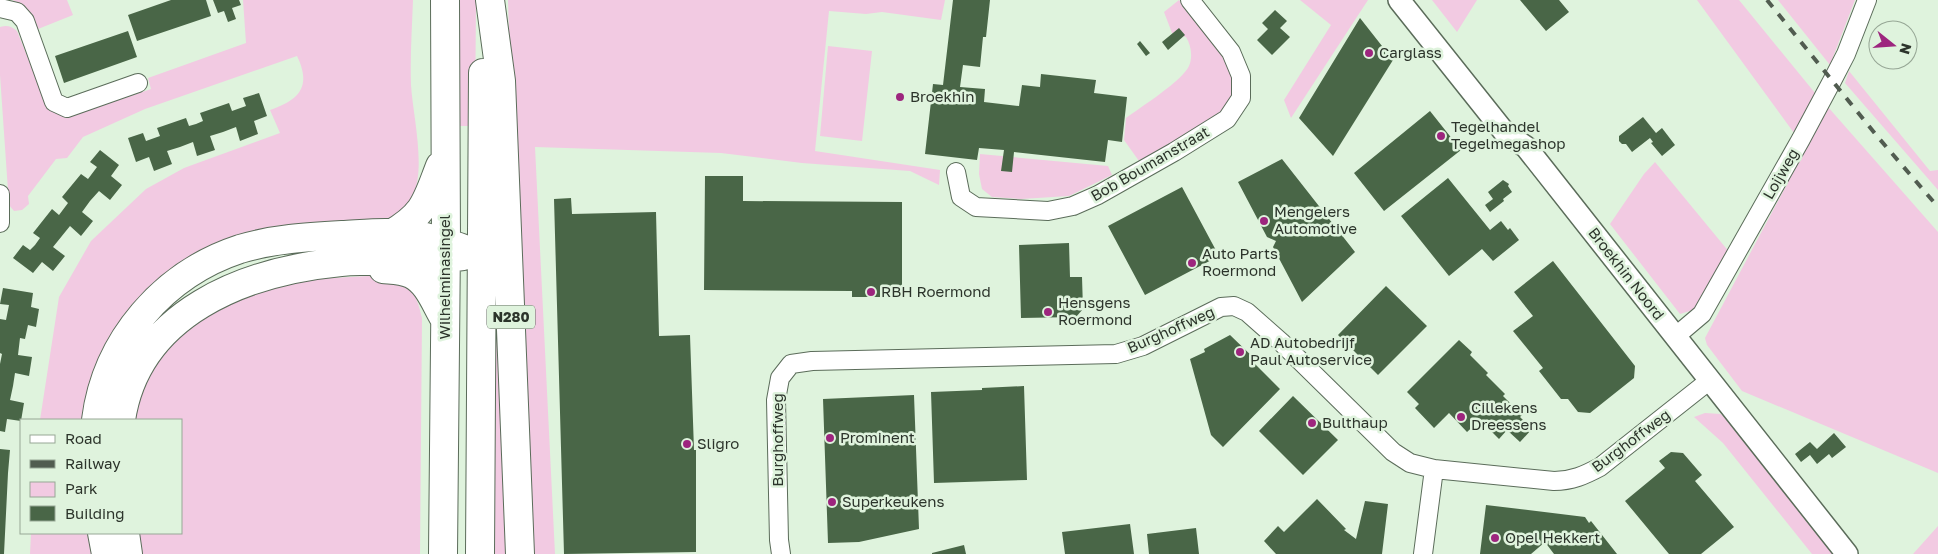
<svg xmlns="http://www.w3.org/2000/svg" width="1938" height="554" font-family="'Golos Text',sans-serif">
  <rect width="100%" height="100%" fill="#dff3dd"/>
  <path fill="#f2cae2" d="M12,0h55l6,15 -35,14c-7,-16 -9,-22 -26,-29z
    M243,0h170c-1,28 -3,57 -2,85 2,31 15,82 2,111 -4,9 -13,17 -20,23l-208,49 -100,152h-45l19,-123 32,-56 55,-52 38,-21 96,-35 -10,-23c29,-10 42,-23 27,-54l-152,53 -62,28 -16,21 -11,1 -28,37 1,8 -7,6 -8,1 -5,-6 -9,-130v-48c7,-2 11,-1 17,4l31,77 18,10 85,-29 -3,-11 98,-35z
    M459,0h17l-1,126h-17z
    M508,0h437l-4,20 -59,-8 -16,2 -37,-3 -14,140 125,19 -1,15 -29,-14 -108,-8 -81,-10 -186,-6 20,407h-30z
    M1179,0c13,17 48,56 54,75 3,13 -2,29 -10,39 -13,14 -65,37 -84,47l-15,-21 2,-22c15,-11 56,-37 63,-52 4,-9 2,-21 -3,-29l-14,-4 -8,-21z
    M1300,0h68l-77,118 -7,-18 47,-75z
    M1432,0h45l-20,32z
    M1697,0h42l76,93 -21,40z
    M1778,0h77l-25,65z
    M828,46l44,5 -10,90 -42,-5z
    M1849,71l81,100 8,-1v20l-93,-107z
    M494,86l21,468h-24z
    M1828,107l110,125v241l-196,-82 -35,-46 -2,-7z
    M980,154l128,12 4,9 -43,21 -48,3 -29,-2 -10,-8 -3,-15z
    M1655,162l75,91 -31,55 -19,6 -70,-90 34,-50z
    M386,275c25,14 29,13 36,43l-2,236h-283l-2,-21h46v-113h-48l3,-18 29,-54 47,-40 84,-28z
    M1705,413l16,1 10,10 106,130h-25l-89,-111 -29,-26z
    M1938,526v28h-25z
    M31,533h60l4,21h-65z"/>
  <path fill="#496647" d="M171,0h35l5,16 -74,25 -9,-26z
    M213,0h26l2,5 -9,3 4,11 -8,3 -4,-11 -6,2z
    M953,0h37l-4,37h-3l-3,30 -17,-2 -3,22 25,2 -1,13 35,4 3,-21 18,2 1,-13 55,6 -2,13 33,4 -5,45 -14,-2 -3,22 -91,-10 -2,20 -11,-1 3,-21 -25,-2 -2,12 -52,-6 8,-70 10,1z
    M1520,0h39l10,12 -23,19z
    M1275,10l12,11 -7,7 10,9 -18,18 -15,-15 11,-11 -6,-6z
    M1360,18l33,42 -60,96 -34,-38z
    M1179,28l6,7 -17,15 -6,-8z
    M128,31l9,26 -73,26 -9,-27z
    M1140,41l10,12 -4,3 -9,-12z
    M259,93l8,23 -13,5 4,13 -18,7 -4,-14 -13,5 -13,4 5,14 -18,6 -4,-14 -13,5 -13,4 5,13 -18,7 -5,-14 -13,5 -8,-24 15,-5 3,8 14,-5 -3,-8 29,-10 3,8 7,-2 7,-3 -3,-8 29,-10 3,8 14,-5 -3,-8z
    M1430,111l31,39 -77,61 -30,-38z
    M1643,117l13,16 6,-5 13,17 -13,11 -11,-13 2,-1 -3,-4 -18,14 -6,-8h-4l-3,-3v-5z
    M100,150l19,15 -8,11 11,9 -12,15 -11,-9 -9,10 -8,11 11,9 -12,15 -11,-10 -17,21 12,9 -12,15 -11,-9 -9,11 -20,-15 10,-13 7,5 5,-5 5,-7 -7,-5 19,-24 7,6 9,-12 -6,-6 19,-23 7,5 9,-12 -7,-5z
    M1282,159l73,93 -53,50 -29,-55 3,-6 -9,-4 -29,-55z
    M705,176h38v25l159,1v89h-13v6h-37v-6l-148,-1z
    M1448,178l42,52 11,-9 7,9 2,-2 9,12 -26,21 -11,-12 -33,27 -48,-60z
    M1503,180l6,4 -1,2 4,6 -9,7 1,2 -14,11 -5,-7 8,-6 -5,-7z
    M1182,187l37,69 -74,39 -37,-69z
    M571,198l1,16 84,-2 3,124 31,-1 4,115h2v102l-132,2 -10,-355z
    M1069,243l1,34h12l1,32 -7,8 -55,1 -2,-73z
    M1553,261l82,105 -1,12 -44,35 -12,-1 -10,-13h-7l-22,-28 4,-3 -30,-37 20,-15 -19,-24z
    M1386,286l41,40 -49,49 -40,-40z
    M3,288l30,5 -2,14 8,2 -3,18 -8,-2 -3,14 -5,-1 -2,17 14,2 -3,19 -14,-3 -2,13 -3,14 14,3 -3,18 -14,-2 -2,13 -5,-1v-67l2,-10 -2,-1v-34l6,1 3,-15 -9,-1z
    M1230,335l27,26 -3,2 26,26 -57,58 -12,-12 -21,-76 15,-7 -1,-3z
    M1459,340l13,12 -2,3 18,18 -2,2 19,19 -2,2 19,19 -2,2 12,12 -12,13 -13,-12 -8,9 -19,-19 -13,12 -18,-19 -15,15 -19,-20 4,-4 -12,-12z
    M1024,386l3,94 -93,3 -3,-91 51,-2v-2z
    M914,395l5,134 -60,13 -31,1 -5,-144z
    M1293,396l45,44 -35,35 -44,-44z
    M1834,433l12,14 -14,11 -3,-4 -12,10 -7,-9 -9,7 -6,-8 15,-12 7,7z
    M0,449l10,1 -2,23 -4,81h-4z
    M1671,452l12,1 19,22 -7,6 39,46 -33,27h-32l-44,-53 40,-33 -6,-7z
    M1317,499l29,30 -2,1 12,9 9,-38 23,3 -6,50h-106l-12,-13 14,-15 6,6z
    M1486,505l99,12 4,6 2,-2 26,33h-63l-9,-12 -14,12h-51z
    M1130,524l4,30h-69l-3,-22z
    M1196,528l3,26h-50l-2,-20z
    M964,545l2,9h-34v-1z"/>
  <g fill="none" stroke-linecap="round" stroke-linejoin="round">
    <defs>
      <path id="minor" d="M0,8l17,4 8,9 29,81 13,6 71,-25
        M956,172l5,25 15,10 72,4 25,-5 25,-11 76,-43 53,-33 14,-21v-22l-10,-24 -41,-52
        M0,194v29
        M1676,336l26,-22 99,-175 31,-58 14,-27 21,-54
        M781,554l-2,-14 -3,-140 4,-22 11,-14 21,-3 304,-7 27,-8 78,-39 13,-1 13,6 34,30 112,110 17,11 24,6 120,12c18,0 31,-6 46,-14l110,-87
        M1423,554l11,-85"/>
      <path id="tertiary" d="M1399,0l106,133 21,14 321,407"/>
      <path id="primary" d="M490,0l11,81 19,473
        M391,234c34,-20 35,-32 49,-68
        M383,269c9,1 19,1 28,5 17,8 24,29 33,44
        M96,420c10,-80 68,-146 144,-171 33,-10 67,-12 102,-14 22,-1 50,-4 72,0 16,2 32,8 48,13
        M121,420c16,-108 125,-149 220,-158 25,-2 49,-1 73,-2 16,0 33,-2 49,-4
        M102,533l4,21
        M125,533l3,21
        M443,554l3,-312 -1,-242
        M480,554l3,-481"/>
    </defs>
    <use href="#minor" stroke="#5b6c5a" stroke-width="20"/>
    <use href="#tertiary" stroke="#5b6c5a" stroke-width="24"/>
    <use href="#primary" stroke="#5b6c5a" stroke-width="30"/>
    <use href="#minor" stroke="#fff" stroke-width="18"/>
    <use href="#tertiary" stroke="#fff" stroke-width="21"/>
    <use href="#primary" stroke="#fff" stroke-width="28"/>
    <path stroke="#515c50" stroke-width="4" stroke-dasharray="9 9" stroke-linecap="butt" d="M1767,0l110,136 61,71"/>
  </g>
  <g fill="#9d257e" stroke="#dff3dd" stroke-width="2">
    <circle cx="1369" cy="53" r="5"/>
    <circle cx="900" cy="97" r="5"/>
    <circle cx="1441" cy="136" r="5"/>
    <circle cx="1264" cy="221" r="5"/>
    <circle cx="1192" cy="263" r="5"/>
    <circle cx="871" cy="292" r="5"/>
    <circle cx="1048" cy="312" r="5"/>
    <circle cx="1240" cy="352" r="5"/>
    <circle cx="1461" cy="417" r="5"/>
    <circle cx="1312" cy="423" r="5"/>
    <circle cx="830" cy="438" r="5"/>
    <circle cx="687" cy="444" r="5"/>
    <circle cx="832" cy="502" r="5"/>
    <circle cx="1495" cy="538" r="5"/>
  </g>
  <g text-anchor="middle" stroke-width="5" stroke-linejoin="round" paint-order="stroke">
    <rect fill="#dff3dd" stroke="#626d60" stroke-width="1" x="487" y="305.5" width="48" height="23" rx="4"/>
    <g font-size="14" font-weight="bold" fill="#2c342b">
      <text x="511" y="322">N280</text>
    </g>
    <g font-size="15" fill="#2c342b" stroke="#dff3dd" text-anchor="start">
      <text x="1379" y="58">Carglass</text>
      <text x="910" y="102">Broekhin</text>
      <text x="1451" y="132">Tegelhandel<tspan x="1451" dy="17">Tegelmegashop</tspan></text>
      <text x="1274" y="217">Mengelers<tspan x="1274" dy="17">Automotive</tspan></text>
      <text x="1202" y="259">Auto Parts<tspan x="1202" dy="17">Roermond</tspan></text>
      <text x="881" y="297">RBH Roermond</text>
      <text x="1058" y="308">Hensgens<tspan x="1058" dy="17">Roermond</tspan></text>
      <text x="1250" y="348">AD Autobedrijf<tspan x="1250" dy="17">Paul Autoservice</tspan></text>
      <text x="1471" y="413">Cillekens<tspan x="1471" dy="17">Dreessens</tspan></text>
      <text x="1322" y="428">Bulthaup</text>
      <text x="840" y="443">Prominent</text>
      <text x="697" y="449">Sligro</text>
      <text x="842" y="507">Superkeukens</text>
      <text x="1505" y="543">Opel Hekkert</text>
    </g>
    <g font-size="15" fill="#2c342b" stroke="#dff3dd">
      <text transform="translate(1150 164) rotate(-30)" y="5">Bob Boumanstraat</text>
      <text transform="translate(1781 174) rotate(-60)" y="5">Loijweg</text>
      <text transform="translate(1626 274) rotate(52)" y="5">Broekhin Noord</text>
      <text transform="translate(445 277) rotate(-90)" y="5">Wilhelminasingel</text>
      <text transform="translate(1171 330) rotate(-24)" y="5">Burghoffweg</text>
      <text transform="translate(778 440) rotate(-90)" y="5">Burghoffweg</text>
      <text transform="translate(1631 441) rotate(-37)" y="5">Burghoffweg</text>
    </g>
  </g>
  <rect x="20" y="419" width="162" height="115" fill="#dff3dd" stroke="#97a796"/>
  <rect x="30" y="435" width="25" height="8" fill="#ffffff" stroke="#97a796"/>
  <text x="65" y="444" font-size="15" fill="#2c342b">Road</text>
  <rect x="30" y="460" width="25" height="8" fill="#515c50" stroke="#97a796"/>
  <text x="65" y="469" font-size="15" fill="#2c342b">Railway</text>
  <rect x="30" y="482" width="25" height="15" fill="#f2cae2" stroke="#97a796"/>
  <text x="65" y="494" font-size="15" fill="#2c342b">Park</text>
  <rect x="30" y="506" width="25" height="15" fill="#496647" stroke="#97a796"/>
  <text x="65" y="519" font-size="15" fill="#2c342b">Building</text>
  <g transform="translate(1893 45) rotate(107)"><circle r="24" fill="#dff3dd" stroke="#97a796"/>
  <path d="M0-4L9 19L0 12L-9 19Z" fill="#9d257e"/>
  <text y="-8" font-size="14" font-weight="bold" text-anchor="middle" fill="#2c342b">N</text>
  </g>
</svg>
